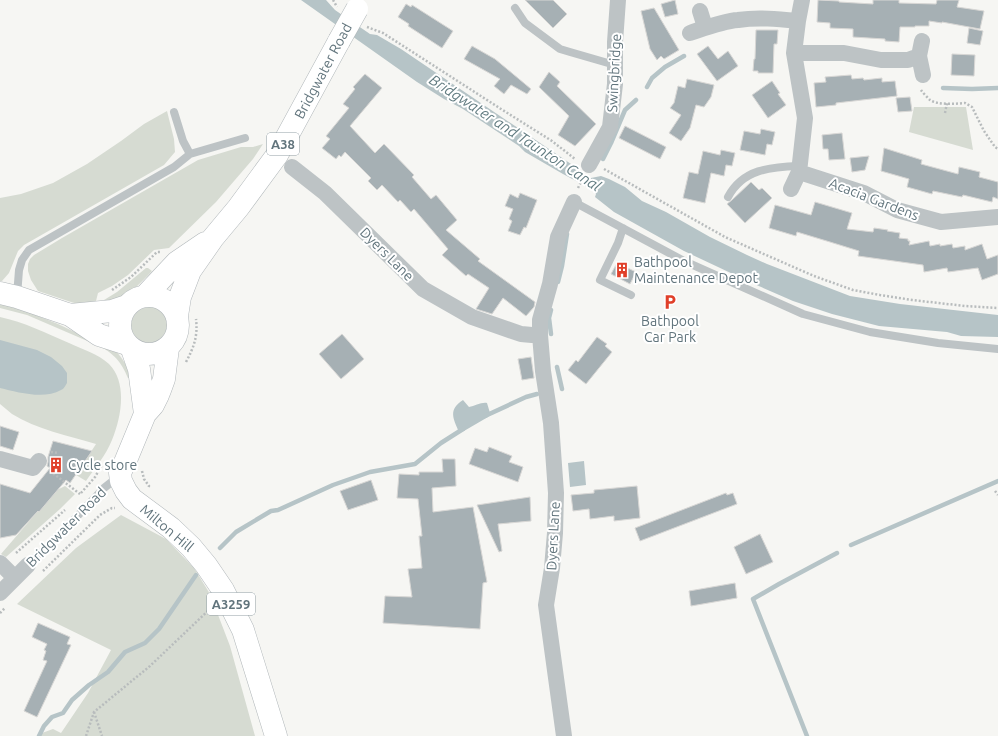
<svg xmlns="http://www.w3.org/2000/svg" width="998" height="736" font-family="Ubuntu,sans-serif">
  <rect width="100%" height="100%" fill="#f6f6f3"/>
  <path fill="#d6dbd2" d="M914,107h52l7,43 -64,-18z
    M167,111l7,28 1,13 -11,13 -140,80 -6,6 -9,22 -7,8h-2v-83l21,-4 32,-11 34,-19 34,-23 23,-17z
    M263,144l-10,15 -37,43 -47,46 -15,2 -26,25 -16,11 -14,7 -2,8v4h-15l-10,-3 -33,-11 -7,-11 -3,-9v-7l2,-5 4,-4 28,-17 136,-78 43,-13h12z
    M146,268h2l4,3c-9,10 -20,21 -32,27 -5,2 -10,4 -15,6l-1,-4 13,-8z
    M0,304l23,6 35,14 21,10 13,9 -65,-28 -27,-7z
    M131 326a19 19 0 1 1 38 0a19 19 0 1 1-38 0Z
    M0,317c24,5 46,16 69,26 13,6 29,11 40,21 19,19 12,54 3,76 -6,15 -17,28 -26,41l-10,-6 20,-31c-27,-8 -60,-15 -84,-30 -4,-3 -8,-7 -12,-10z
    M98,345c4,1 9,1 13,3 9,4 18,21 21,30h-4c-7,-17 -14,-24 -30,-33z
    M65,486l10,8 -15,15 -54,48 -5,-3 37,-43 1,1 18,-22z
    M121,515l45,24 28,29 16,26 20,52 25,90h-214l1,-3 11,-4 8,4 27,-40 23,-43 -94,-46 59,-56z"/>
  <path fill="#b6c4c7" d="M301,0h25l9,10 35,24 7,1 24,14 173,117 2,3 11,7 4,2 10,-2 8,3 16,8 17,14 24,11 44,25 37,18 20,9 83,32 50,8 98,11v22l-37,-1 -14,-4 -68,-6 -47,-12 -39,-13 -41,-18 -68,-32 -70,-39 -19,-15 1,-3 -3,-4 -30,-16 -38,-22 -6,-6 -9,-6 -47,-31 -19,-10 -27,-17z
    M0,340l37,10 14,7 11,9 5,7v10c-2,3 -3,6 -6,7 -17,10 -44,2 -61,-2z
    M463,400l6,7c6,-1 12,-5 18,-4l3,10 -2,4 -24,14 -5,1c-6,-14 -11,-22 4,-32z
    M584,461l2,24 -16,2 -2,-24z"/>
  <path fill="#f6f6f3" d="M583,172l5,2 -6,13 -5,-3z"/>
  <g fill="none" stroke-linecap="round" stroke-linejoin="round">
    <path stroke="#b6c4c7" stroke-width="4.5" d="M647,87l5,-9 13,-11 19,-11
      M943,88l29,1 26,-1
      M603,159l8,-16 14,-33 11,-10
      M558,282l4,-16 5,-32
      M551,310l-2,8 2,16
      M557,367l5,22
      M485,416l41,-19 11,-3
      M851,545l147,-64
      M220,548l16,-16 35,-21 7,-1 55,-25 37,-13 45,-8 26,-21 22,-14
      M39,736l5,-10 8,-9 11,-4 9,-13 17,-15 19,-13 17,-20 20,-9 14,-14 37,-54
      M807,736l-54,-137 26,-15 58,-31"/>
  </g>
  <path fill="#a6b0b4" stroke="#d8d7d5" d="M525,0h28l14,14 -14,14z
    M675,0l3,14 -13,3 -4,-13z
    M818,0l21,1v1l34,2v-4h26v3l37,1 1,-4h22l-2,7 27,4 -4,18 -38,-7v1l-13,-2v5h-14v1h-15l-1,15 -14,-1v-2l-32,-2v-8l-23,-1v-5l-13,-1z
    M406,4l5,3 1,-2 41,26 -11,17 -34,-22 1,-2 -11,-7z
    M654,8l25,42 -15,9 -3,-3 -4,4 -7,-11 -9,-38z
    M969,28l14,3 -3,14 -13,-2z
    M756,30h22l-1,14h-3l-1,29h-15v-2h-5l1,-12h1z
    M472,46l23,13 36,30 -4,5 -16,-9 -7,9 -10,-8 6,-7 -36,-20z
    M708,46l10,13 10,-8 10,15 -21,15 -20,-27z
    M952,54l23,1 -1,21 -23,-1z
    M549,72l11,10 -3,4 39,38 -21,22 -17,-11 11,-19 -30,-29z
    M365,74l17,14 -32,38 25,27 9,-9 30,31 -2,2 19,22 5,-4 21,25 -11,10 34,29 -2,2 57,41 -1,5 -8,9 -23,-18 -11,16 -16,-5 13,-21 -21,-14 -2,2 -24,-21 6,-6 -34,-40 -3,3 -11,-12 -2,2 -16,-17 -5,5 -9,-9 3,-3 -26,-26 -4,5 -2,-2 -3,4 -14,-11 8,-9 -4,-3 23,-28 -6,-4 12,-15 -2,-2z
    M851,75l1,4 11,-1 1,2 18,-2v4l13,-1 2,15 -61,7v2l-20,2 -2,-24 12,-1 -1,-5z
    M687,79l27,6 -3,12 -7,10 -8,-2 -6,23 -9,13 -12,-8 12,-18 -11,-7 4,-5 4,-17 7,2z
    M772,81l8,12 -2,1 8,11 -18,13 -16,-23z
    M910,97l2,14 -14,1 -2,-14z
    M625,126l41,21 -6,12 -41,-21z
    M761,129l14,3 -3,13 -5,-1 -2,11 -25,-5 4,-19 16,3z
    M842,133l3,26 -16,1 -1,-11h-5l-1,-14z
    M884,148l38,12 -1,4 37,10 1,-7 21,5 -1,5 19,5v17l-5,-2 -1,5 -29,-7 -1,2 -29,-6 -1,3 -25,-7 2,-8 -28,-8z
    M721,150l14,3 -3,13 -6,-1 -2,11 -13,-3 -6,30 -22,-5 6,-26 9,2 5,-23 17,4z
    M869,156l-4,14 -13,2 -2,-14z
    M751,182l8,8 3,-2 10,10 -27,25 -18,-19 5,-4z
    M520,193l17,7 -11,28 -2,-1 -4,8 -12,-4 4,-10 -3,-2 4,-10 -8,-3 5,-12 8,4z
    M815,202l37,11 -5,16 26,3 1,-4 14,2 -1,1 13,2 -1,5 9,1v2h2l-1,4 20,-4 1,5 10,-2v2l12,-2 1,4 12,-2v4l17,-6 5,15 11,-4v19l-16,6 -4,-12 -30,4 -1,-4 -23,4 -1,-7 -65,-9 1,-5 -29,-9 -33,-10 -1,4 -27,-8 6,-23 36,10z
    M617,263l19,9 -6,12 -19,-10z
    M342,334l22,25 -23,20 -22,-25z
    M597,337l10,7 -2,2 7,6 -26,32 -18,-14 8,-10 2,2z
    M531,357l3,21 -12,2 -4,-21z
    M0,426l19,6 -6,18 -13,-4z
    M53,441l39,10 -22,32 -4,-3 -27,32 -1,-1 -22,24 -16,3v-54l30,9 20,-25 -3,-2 1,-4v-5z
    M489,447l23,9 -3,6 14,5 -5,15 -49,-18 6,-16 12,4z
    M442,459h13l1,27 -24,2 1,24 40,-5 14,75 -4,1 -3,46 -97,-6 2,-27 27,1 -4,-28 14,-1 -3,-32h3l-4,-37 -21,-1 2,-24 20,1v-3h24z
    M371,480l7,20 -30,10 -8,-19z
    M637,486l3,32 -26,3v-5l-24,3 -1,-10 -16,2 -2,-16 23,-2v-3z
    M726,493l1,2 6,-2 4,11 -97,37 -5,-13z
    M530,497l1,24 -33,3 4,27 -3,1 -22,-47z
    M760,534l13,28 -27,12 -12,-27z
    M735,583l2,15 -46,8 -2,-15z
    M38,623l32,14 -3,7 4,1 -34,72 -13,-6 23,-50 -4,-1 3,-9 -2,-1 3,-6 -15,-7z"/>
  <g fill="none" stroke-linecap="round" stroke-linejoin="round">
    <defs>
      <path id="primary" d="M0,293l17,4 53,18 29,20 28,9
        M120 325a29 29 0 1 1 58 0a29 29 0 1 1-58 0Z
        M145,296l32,-34 28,-19
        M70,315l42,-4 15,-5
        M177,316l3,-19 10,-26 23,-33 25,-30 39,-53 62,-114
        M168,348l-4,31 -4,11 -2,5 -5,10 -8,9 -19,46 -6,13 1,8 5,10 6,8 39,29 20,19 15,18 17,25 20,40 33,106
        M132,349l7,20 6,45"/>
    </defs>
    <use href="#primary" stroke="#b1b7ba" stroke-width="23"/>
    <path stroke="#b8bcbd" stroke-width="2.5" stroke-dasharray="2 2" stroke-linecap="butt" d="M333,0l4,7
      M367,27l16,6 118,76 51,32 23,18
      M921,90c2,3 6,7 9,10 7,5 26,4 35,3l7,4 12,24 11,16 3,2
      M945,113l2,-10
      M604,169l121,68 89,39 39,14 27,5 32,5 53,6 33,2
      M578,188l5,-10
      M112,290l19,-13 26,-25h4
      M186,362c8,-15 12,-26 10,-43
      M51,452l7,1
      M50,471l30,23
      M142,471l2,8 5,7 -1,2
      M995,491l3,4
      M81,493l14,-16 7,-12
      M16,553l49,-43
      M43,571l57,-56 12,-7h3
      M0,613l5,-5
      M94,712l8,24
      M86,736l8,-24 56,-46 62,-59"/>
    <path stroke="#bdc3c5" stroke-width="8" d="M515,8l10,15 35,26 10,3 45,13
      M174,112l9,29 7,13
      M728,197c15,-28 42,-30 71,-31
      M574,202l110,59 119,53 67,18 68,11 60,6
      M623,228l-5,15 -18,37 31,15
      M17,296l2,-26 3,-10 7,-10 145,-83 16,-13 55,-16
      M28,565l39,-38 37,-39 14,-11"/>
    <path stroke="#bdc3c5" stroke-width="16" d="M802,0l-4,21 -4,32h50l37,7h27l11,-4 3,-15
      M700,11l5,16
      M690,33c15,-5 33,-12 48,-13 20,-3 40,-1 60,1
      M794,53l11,65 -6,54 65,21 33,17 44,12 57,-5
      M919,56l4,19
      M589,165l21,-38 5,-43v-42l3,-42
      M292,167l33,26 98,96 49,28 49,17 11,1h8
      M791,189l8,-17
      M0,459l33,9 6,-7
      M0,563l15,15
      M0,593l28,-28
      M564,736l-18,-131 6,-37 3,-35 1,-40 -5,-70 -8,-52 -3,-36v-15l10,-36 8,-47 16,-35"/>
    <use href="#primary" stroke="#fff" stroke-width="22"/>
    <defs>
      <path id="primary-bridge" d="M339,41l18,-32"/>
    </defs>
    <use href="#primary-bridge" stroke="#b1b7ba" stroke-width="23" stroke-linecap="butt"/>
    <use href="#primary-bridge" stroke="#fff" stroke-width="22"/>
  </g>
  <defs>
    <symbol id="building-bare" viewBox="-9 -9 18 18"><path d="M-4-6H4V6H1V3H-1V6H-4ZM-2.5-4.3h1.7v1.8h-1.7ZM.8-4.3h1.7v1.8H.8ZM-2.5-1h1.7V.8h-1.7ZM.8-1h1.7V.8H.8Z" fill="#e03f29" stroke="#fff" stroke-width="2.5" paint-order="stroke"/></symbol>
    <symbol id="parking-bare" viewBox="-9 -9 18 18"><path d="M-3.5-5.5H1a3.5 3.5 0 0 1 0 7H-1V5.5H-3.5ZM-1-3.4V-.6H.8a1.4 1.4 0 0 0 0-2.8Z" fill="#e03f29" stroke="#fff" stroke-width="2.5" paint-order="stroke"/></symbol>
  </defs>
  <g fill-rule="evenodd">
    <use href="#building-bare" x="611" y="259" width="22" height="22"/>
    <use href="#parking-bare" x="659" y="291" width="22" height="22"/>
    <use href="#building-bare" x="45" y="454" width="22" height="22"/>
  </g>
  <g text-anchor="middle" stroke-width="4" stroke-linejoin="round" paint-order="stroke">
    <g fill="#fff" stroke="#919ea4" stroke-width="1">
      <rect x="267" y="133" width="32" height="22" rx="3"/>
      <rect x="207" y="593" width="48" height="22" rx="3"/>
    </g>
    <g font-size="13" font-weight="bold" fill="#62757d">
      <text x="283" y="149">A38</text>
      <text x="231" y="609">A3259</text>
    </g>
    <g font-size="14" fill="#62757d" stroke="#fff">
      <text transform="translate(323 71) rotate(-62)" y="5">Bridgwater Road</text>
      <text transform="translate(614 73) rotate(-87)" y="5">Swingbridge</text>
      <text transform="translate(874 199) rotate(21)" y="5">Acacia Gardens</text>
      <text transform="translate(387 254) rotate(45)" y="5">Dyers Lane</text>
      <text transform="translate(66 527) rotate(-45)" y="5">Bridgwater Road</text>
      <text transform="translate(167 528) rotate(40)" y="5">Milton Hill</text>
      <text transform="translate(553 536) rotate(-87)" y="5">Dyers Lane</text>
    </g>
    <g font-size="14" fill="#62757d" stroke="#fff" text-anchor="start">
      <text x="634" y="267">Bathpool<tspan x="634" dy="16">Maintenance Depot</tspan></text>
      <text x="670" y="326" text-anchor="middle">Bathpool<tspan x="670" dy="16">Car Park</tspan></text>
      <text x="68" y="470">Cycle store</text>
    </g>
    <g font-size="15" font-style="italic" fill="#617b80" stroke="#fff">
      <text transform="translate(515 133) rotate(33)" y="5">Bridgwater and Taunton Canal</text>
    </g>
  </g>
</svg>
